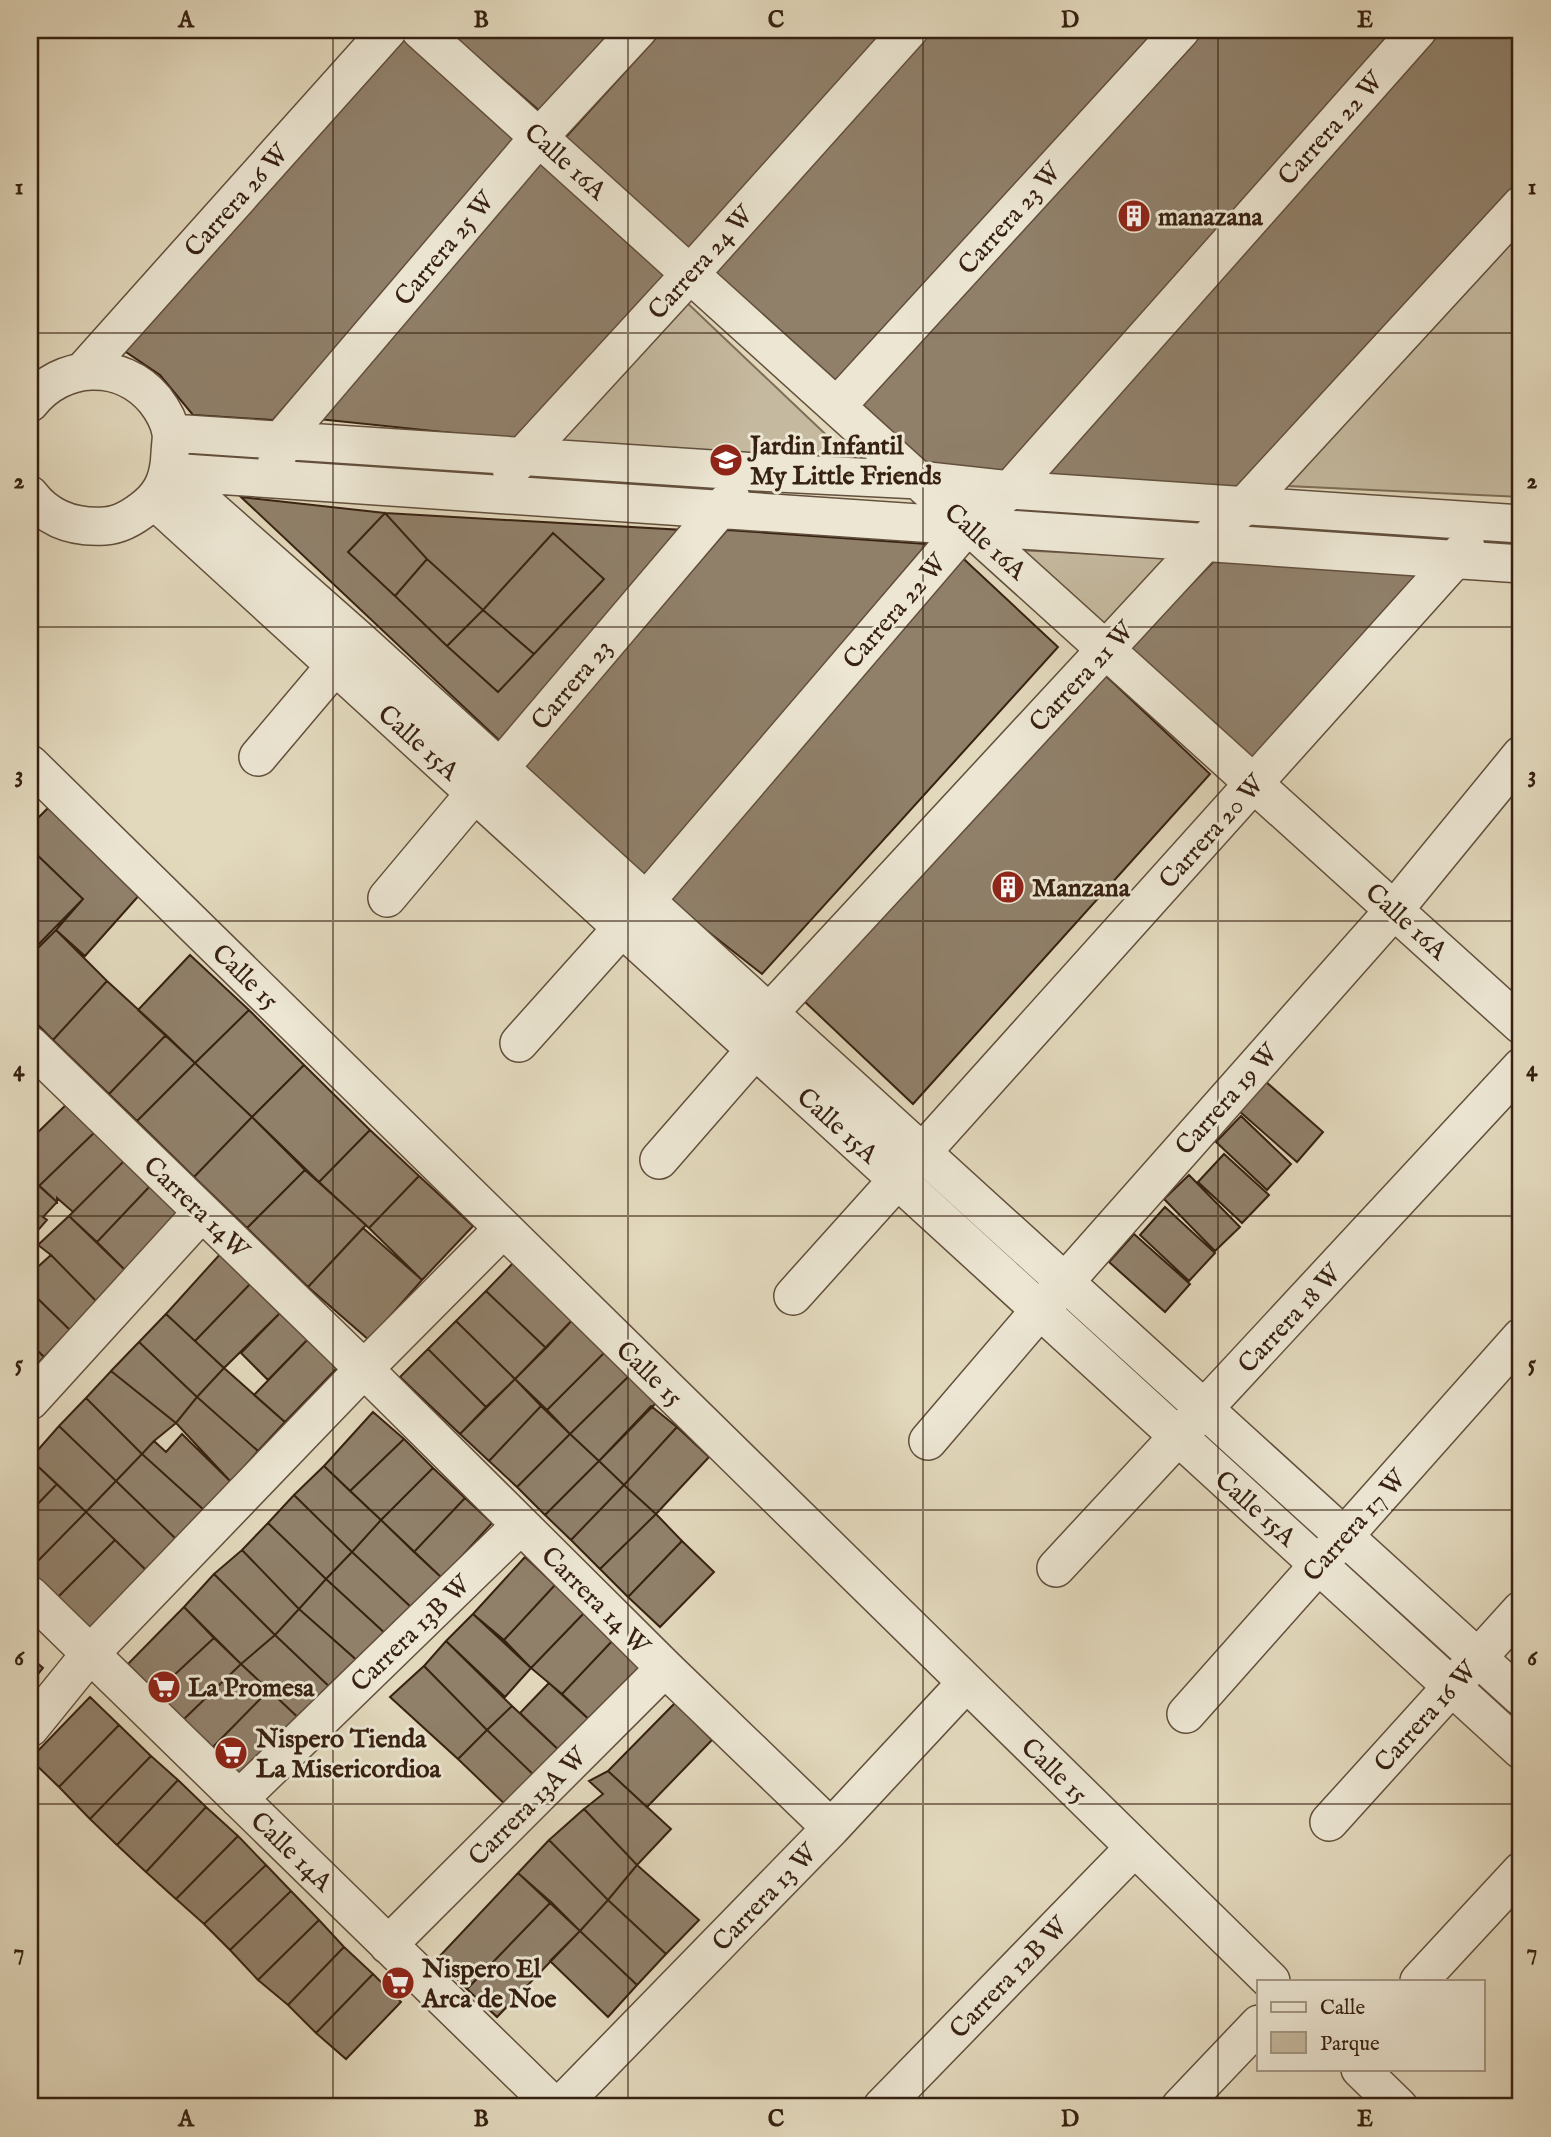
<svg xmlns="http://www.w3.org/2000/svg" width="1551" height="2137" font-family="'IM FELL English',serif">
  <rect width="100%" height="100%" fill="#e2d8bc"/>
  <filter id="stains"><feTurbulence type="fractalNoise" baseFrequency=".00286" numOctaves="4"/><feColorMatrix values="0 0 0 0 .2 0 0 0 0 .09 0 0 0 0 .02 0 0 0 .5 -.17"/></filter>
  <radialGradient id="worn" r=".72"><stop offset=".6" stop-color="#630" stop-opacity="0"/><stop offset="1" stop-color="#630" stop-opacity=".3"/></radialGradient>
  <path fill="#c5b99f" stroke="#7e6d58" stroke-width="2" d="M1521,228v269l-233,-11z
    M681,297l178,169 -307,-24z
    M1015,550l162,8 -75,77z"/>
  <path fill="#90806a" stroke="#372111" stroke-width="2" d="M396,30l121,111 -244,279 -80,-5 -33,-40 -40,-27z
    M446,30h174l-78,83z
    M663,30h235l-209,232 -124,-124z
    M929,30h238l-333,366 -125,-121z
    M1196,30h214l-400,451 -79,-7 -81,-71z
    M1436,30h85v155l-283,304 -197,-8z
    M539,155l128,120 -147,165 -202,-21z
    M241,497l144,16 298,17 -183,211z
    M385,513l42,46 -32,37 -47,-44z
    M727,530l200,14 -285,335 -120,-116z
    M553,533l51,46 -70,75 -51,-44z
    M953,549l105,98 -296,327 -98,-77z
    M427,559l56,51 -36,36 -52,-50z
    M1216,559l210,15 -174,192 -123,-118z
    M483,610l51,44 -36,38 -51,-46z
    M1104,674l106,100 -297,330 -110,-104z
    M48,808l94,84 -57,64 -29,-26 27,-31 -53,-51v-22z
    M30,848l53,51 -53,54z
    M56,930l51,51 -54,59 -23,-23v-61z
    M190,955l59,55 -54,53 -57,-53z
    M107,981l59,54 -57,59 -56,-54z
    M249,1010l55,55 -52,52 -57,-54z
    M166,1035l29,28 -58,58 -28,-27z
    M195,1063l57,54 -58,60 -57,-56z
    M195,1063l57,54 -58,60 -57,-56z
    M304,1065l66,65 -51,52 -67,-65z
    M1265,1081l58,51 -26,30 -58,-51z
    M70,1101l28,28 -59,57 -9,-9v-37z
    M1241,1116l50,48 -24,26 -51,-48z
    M252,1117l53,53 -58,58 -53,-51z
    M98,1129l29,29 -54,54 -16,-14v4l-18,-16z
    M370,1130l49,46 -50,52 -50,-46z
    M1224,1154l45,41 -27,28 -44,-41z
    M127,1158l24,27 -54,57 -28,-26z
    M305,1170l61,55 -58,62 -61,-59z
    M1189,1175l51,52 -25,24 -51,-52z
    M419,1176l54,50 -51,54 -53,-52z
    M30,1177l27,25 -14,15 4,3 -15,17 -2,-2z
    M151,1185l32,28 -55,60 -31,-31z
    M1165,1207l50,46 -26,28 -49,-46z
    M69,1216l59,57 -30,30 -47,-48 -13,-10z
    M363,1228l59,52 -53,60 -61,-53z
    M1134,1234l56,50 -25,28 -56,-50z
    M222,1252l30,30 -57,59 -29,-27z
    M51,1255l47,48 -28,27 -40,-39v-17z
    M515,1261l62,54 -31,33 -60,-57z
    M252,1282l30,29 -58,57 -29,-27z
    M30,1291l40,39 -26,27 -14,-14z
    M486,1291l60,57 -31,31 -59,-58z
    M282,1311l28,26 -42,43 -27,-27z
    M166,1314l58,54 -27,29 -58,-55z
    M577,1315l31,34 -61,61 -32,-31z
    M456,1321l59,58 -29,28 -58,-58z
    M310,1337l29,29 -54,56 -31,-27z
    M139,1342l58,55 -21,26 -65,-52z
    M30,1343l14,14 -14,15z
    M428,1349l58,58 -26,27 -60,-57z
    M608,1349l25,23 -63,62 -23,-24z
    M224,1368l61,54 -27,29 -61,-54z
    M111,1371l65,52 -22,18 -12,13 -56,-56z
    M633,1372l27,27 -61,62 -29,-27z
    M515,1379l26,27 -52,55 -29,-27z
    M197,1397l61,54 -27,31 -55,-59z
    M86,1398l56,56 -26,27 -57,-55z
    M541,1406l29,28 -53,53 -28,-26z
    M651,1406l26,21 -53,58 -25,-24z
    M373,1412l31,27 -54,52 -26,-25z
    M59,1426l57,55 -30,31 -56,-53z
    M677,1427l32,30 -53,57 -32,-29z
    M182,1434l49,48 -27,28 -62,-56 12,-13 12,11z
    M570,1434l29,27 -54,54 -28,-28z
    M404,1439l29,29 -52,52 -31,-29z
    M142,1454l62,56 -27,30 -61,-59z
    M30,1459l27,25 -27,28z
    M599,1461l25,24 -53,55 -26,-25z
    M324,1466l57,54 -29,32 -58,-57z
    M433,1468l32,30 -51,54 -33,-32z
    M116,1481l61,59 -30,31 -61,-59z
    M57,1484l29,28 -56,57v-57z
    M624,1485l32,29 -56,55 -29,-29z
    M294,1495l58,57 -26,27 -58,-56z
    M465,1498l27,25 -50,55 -28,-26z
    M86,1512l29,28 -58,58 -27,-26v-3z
    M656,1514l26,27 -54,56 -28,-28z
    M381,1520l61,58 -30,30 -60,-56z
    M268,1523l58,56 -27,30 -57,-59z
    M115,1540l32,31 -58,59 -32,-32z
    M682,1541l32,31 -54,55 -32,-30z
    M242,1550l57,59 -24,26 -61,-61z
    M352,1552l60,56 -25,27 -61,-56z
    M525,1557l30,28 -51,55 -31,-26z
    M214,1574l61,61 -34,29 -57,-57z
    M326,1579l61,56 -27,28 -61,-54z
    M555,1585l31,26 -55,57 -27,-28z
    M184,1607l30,31 -58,54 -28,-28z
    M299,1609l61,54 -25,29 -60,-57z
    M586,1611l29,27 -53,56 -31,-26z
    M473,1614l58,54 -26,29 -59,-56z
    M275,1635l60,57 -31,31 -63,-59z
    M214,1638l27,26 -58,56 -27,-28z
    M615,1638l32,33 -53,53 -32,-30z
    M446,1641l66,65 -25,24 -63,-64z
    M30,1657l13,11 -13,16z
    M241,1664l28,26 -58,59 -28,-29z
    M424,1666l63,64 -29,29 -68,-62z
    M549,1683l45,41 -30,31 -44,-42z
    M269,1690l35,33 -58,60 -35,-34z
    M90,1697l29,28 -60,62 -29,-28z
    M675,1703l37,37 -65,67 -39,-36z
    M512,1706l52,49 -24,26 -53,-51z
    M119,1725l32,31 -61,63 -31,-32z
    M487,1730l53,51 -29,29 -53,-51z
    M151,1756l27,24 -61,65 -27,-26z
    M608,1771l63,58 -34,36 -53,-56 19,-15 -14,-13z
    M178,1780l28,27 -60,65 -29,-27z
    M206,1807l32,29 -62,63 -30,-27z
    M584,1809l53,56 -29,35 -59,-60z
    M238,1836l28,29 -62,59 -28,-25z
    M549,1840l59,60 -28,31 -62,-58z
    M266,1865l25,26 -61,59 -26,-26z
    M637,1865l62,55 -33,34 -58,-54z
    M518,1873l33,29 -84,87 -30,-30z
    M291,1891l28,29 -61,60 -28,-30z
    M608,1900l58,54 -29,31 -57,-54z
    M551,1902l29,29 -83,86 -30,-28z
    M319,1920l25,27 -56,58 -30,-25z
    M580,1931l57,54 -29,32 -58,-56z
    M344,1947l29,27 -57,59 -28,-28z
    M373,1974l28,28 -55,57 -30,-26z"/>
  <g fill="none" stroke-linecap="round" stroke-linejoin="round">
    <defs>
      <path id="street" d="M420,30l1101,995
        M84,370l304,-340
        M30,403c31,-40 91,-44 125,-3 7,9 14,20 16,33 1,6 -1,14 -1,21 -1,21 -6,38 -23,52 -12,10 -26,19 -42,20 -31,2 -57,-7 -75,-31
        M837,406l344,-376
        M171,433l586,39 162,8 91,10 511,34
        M277,458l4,-18 258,-303 99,-107
        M511,469l179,-195 219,-244
        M169,472l189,167 1163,1058
        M169,472c451,30 902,61 1352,92
        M154,500l1367,1250
        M258,757l92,-109
        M30,764l1241,1217
        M387,898l88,-105 25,-25 219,-258 12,-12
        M519,1043l127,-142 322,-376 42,-35 408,-460
        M30,1045l334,324 301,299 166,160
        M659,1160l96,-110 14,-37 436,-471 39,-36 277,-301
        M793,1296l673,-749
        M30,1401l172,-189
        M928,1441l112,-131 354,-400 127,-155
        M1056,1568l465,-501
        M30,1595l525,512
        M1186,1714l335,-377
        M30,1728l60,-74 274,-285 139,-140
        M239,1799l282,-274
        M1329,1822l192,-212
        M388,1945l277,-277
        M1419,1981l102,-110
        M1360,2069l39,38
        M559,2107l272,-279 135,-145
        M882,2107l252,-259
        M1180,2107l79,-83"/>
    </defs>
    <use href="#street" stroke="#624f3c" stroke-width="40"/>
    <use href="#street" stroke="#ece6d3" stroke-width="37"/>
  </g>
  <path fill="none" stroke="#372111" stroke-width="2" stroke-opacity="0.55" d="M333,30v2077M628,30v2077M923,30v2077M1218,30v2077M30,333h1491M30,627h1491M30,921h1491M30,1216h1491M30,1510h1491M30,1804h1491"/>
  <defs>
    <symbol id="building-disc" viewBox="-11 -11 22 22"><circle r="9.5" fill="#8f2418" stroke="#ece6d3"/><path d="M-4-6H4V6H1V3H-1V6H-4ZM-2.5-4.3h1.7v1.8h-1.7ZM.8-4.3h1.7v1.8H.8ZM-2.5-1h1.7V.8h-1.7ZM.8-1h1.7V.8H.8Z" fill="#fff"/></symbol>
    <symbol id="school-disc" viewBox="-11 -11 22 22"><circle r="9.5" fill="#8f2418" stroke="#ece6d3"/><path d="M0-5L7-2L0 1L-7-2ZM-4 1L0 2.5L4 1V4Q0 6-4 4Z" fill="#fff"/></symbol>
    <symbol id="supermarket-disc" viewBox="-11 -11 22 22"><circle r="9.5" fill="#8f2418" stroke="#ece6d3"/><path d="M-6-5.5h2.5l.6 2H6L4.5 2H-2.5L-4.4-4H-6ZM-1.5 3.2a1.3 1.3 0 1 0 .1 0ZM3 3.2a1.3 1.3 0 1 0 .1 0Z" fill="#fff"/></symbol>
  </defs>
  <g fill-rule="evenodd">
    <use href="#building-disc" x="1115" y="197" width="38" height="38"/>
    <use href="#school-disc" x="707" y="441" width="38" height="38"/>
    <use href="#building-disc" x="989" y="868" width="38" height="38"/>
    <use href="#supermarket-disc" x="145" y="1668" width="38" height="38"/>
    <use href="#supermarket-disc" x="212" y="1734" width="38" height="38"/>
    <use href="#supermarket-disc" x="379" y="1964" width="38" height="38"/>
  </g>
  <g text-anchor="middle" stroke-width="6" stroke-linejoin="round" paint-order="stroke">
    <g font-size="26" fill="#372111" stroke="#ece6d3">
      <text transform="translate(1330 128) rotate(-48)" y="9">Carrera 22 W</text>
      <text transform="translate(566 161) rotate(42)" y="9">Calle 16A</text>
      <text transform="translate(236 200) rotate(-48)" y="9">Carrera 26 W</text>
      <text transform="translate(1009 218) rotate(-48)" y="9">Carrera 23 W</text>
      <text transform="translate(444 248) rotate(-50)" y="9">Carrera 25 W</text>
      <text transform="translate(700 262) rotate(-48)" y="9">Carrera 24 W</text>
      <text transform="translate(986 541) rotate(42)" y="9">Calle 16A</text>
      <text transform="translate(894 611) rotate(-49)" y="9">Carrera 22 W</text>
      <text transform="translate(1081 676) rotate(-47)" y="9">Carrera 21 W</text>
      <text transform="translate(571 684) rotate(-50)" y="9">Carrera 23</text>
      <text transform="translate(419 742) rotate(42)" y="9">Calle 15A</text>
      <text transform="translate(1211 831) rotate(-48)" y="9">Carrera 20 W</text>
      <text transform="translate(1407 921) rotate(42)" y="9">Calle 16A</text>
      <text transform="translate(246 976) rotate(44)" y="9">Calle 15</text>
      <text transform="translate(1226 1099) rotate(-48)" y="9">Carrera 19 W</text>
      <text transform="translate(838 1125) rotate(42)" y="9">Calle 15A</text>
      <text transform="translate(197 1207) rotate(44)" y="9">Carrera 14W</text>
      <text transform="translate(1289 1318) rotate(-47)" y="9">Carrera 18 W</text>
      <text transform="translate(650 1373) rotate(44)" y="9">Calle 15</text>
      <text transform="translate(1256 1508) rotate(42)" y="9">Calle 15A</text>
      <text transform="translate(1354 1525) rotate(-48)" y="9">Carrera 17 W</text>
      <text transform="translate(596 1600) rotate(45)" y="9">Carrera 14 W</text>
      <text transform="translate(410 1633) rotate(-44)" y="9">Carrera 13B W</text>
      <text transform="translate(1425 1716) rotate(-48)" y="9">Carrera 16 W</text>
      <text transform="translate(1055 1770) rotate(44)" y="9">Calle 15</text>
      <text transform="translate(527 1806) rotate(-45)" y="9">Carrera 13A W</text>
      <text transform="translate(292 1851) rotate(44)" y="9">Calle 14A</text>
      <text transform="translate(764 1897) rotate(-46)" y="9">Carrera 13 W</text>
      <text transform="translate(1008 1977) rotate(-46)" y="9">Carrera 12B W</text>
    </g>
    <g font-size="26" font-weight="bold" fill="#372111" stroke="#ece6d3" text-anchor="start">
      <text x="1158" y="225">manazana</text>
      <text x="750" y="454">Jardin Infantil<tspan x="750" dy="30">My Little Friends</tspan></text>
      <text x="1032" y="896">Manzana</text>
      <text x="188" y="1696">La Promesa</text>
      <text x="256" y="1747">Nispero Tienda<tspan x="256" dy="30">La Misericordioa</tspan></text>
      <text x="422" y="1977">Nispero El<tspan x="422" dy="30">Arca de Noe</tspan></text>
    </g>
  </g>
  <rect width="1551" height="2137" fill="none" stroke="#e2d8bc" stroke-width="77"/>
  <rect x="1257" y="1980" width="228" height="91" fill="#ece6d3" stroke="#a49785" stroke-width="2"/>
  <rect x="1271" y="2002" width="35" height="10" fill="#ece6d3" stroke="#a49785" stroke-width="2"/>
  <text x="1320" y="2014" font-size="21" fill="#372111">Calle</text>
  <rect x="1271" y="2032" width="35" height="21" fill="#c5b99f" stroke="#a49785" stroke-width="2"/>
  <text x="1320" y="2050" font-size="21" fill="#372111">Parque</text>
  <rect x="38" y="38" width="1474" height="2060" fill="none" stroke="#372111" stroke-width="2.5"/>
  <g font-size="23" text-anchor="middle" font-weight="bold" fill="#372111">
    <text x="186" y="27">A</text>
    <text x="481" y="27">B</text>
    <text x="776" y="27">C</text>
    <text x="1070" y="27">D</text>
    <text x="1365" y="27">E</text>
    <text x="19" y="194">1</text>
    <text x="1532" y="194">1</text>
    <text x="19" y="488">2</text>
    <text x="1532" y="488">2</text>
    <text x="19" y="782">3</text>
    <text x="1532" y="782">3</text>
    <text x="19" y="1076">4</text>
    <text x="1532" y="1076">4</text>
    <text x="19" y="1371">5</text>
    <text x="1532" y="1371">5</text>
    <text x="19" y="1665">6</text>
    <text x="1532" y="1665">6</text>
    <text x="19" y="1959">7</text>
    <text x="1532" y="1959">7</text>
    <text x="186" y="2126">A</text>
    <text x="481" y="2126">B</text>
    <text x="776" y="2126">C</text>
    <text x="1070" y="2126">D</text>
    <text x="1365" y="2126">E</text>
  </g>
  <rect width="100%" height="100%" filter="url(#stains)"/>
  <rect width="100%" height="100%" fill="url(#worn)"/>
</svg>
